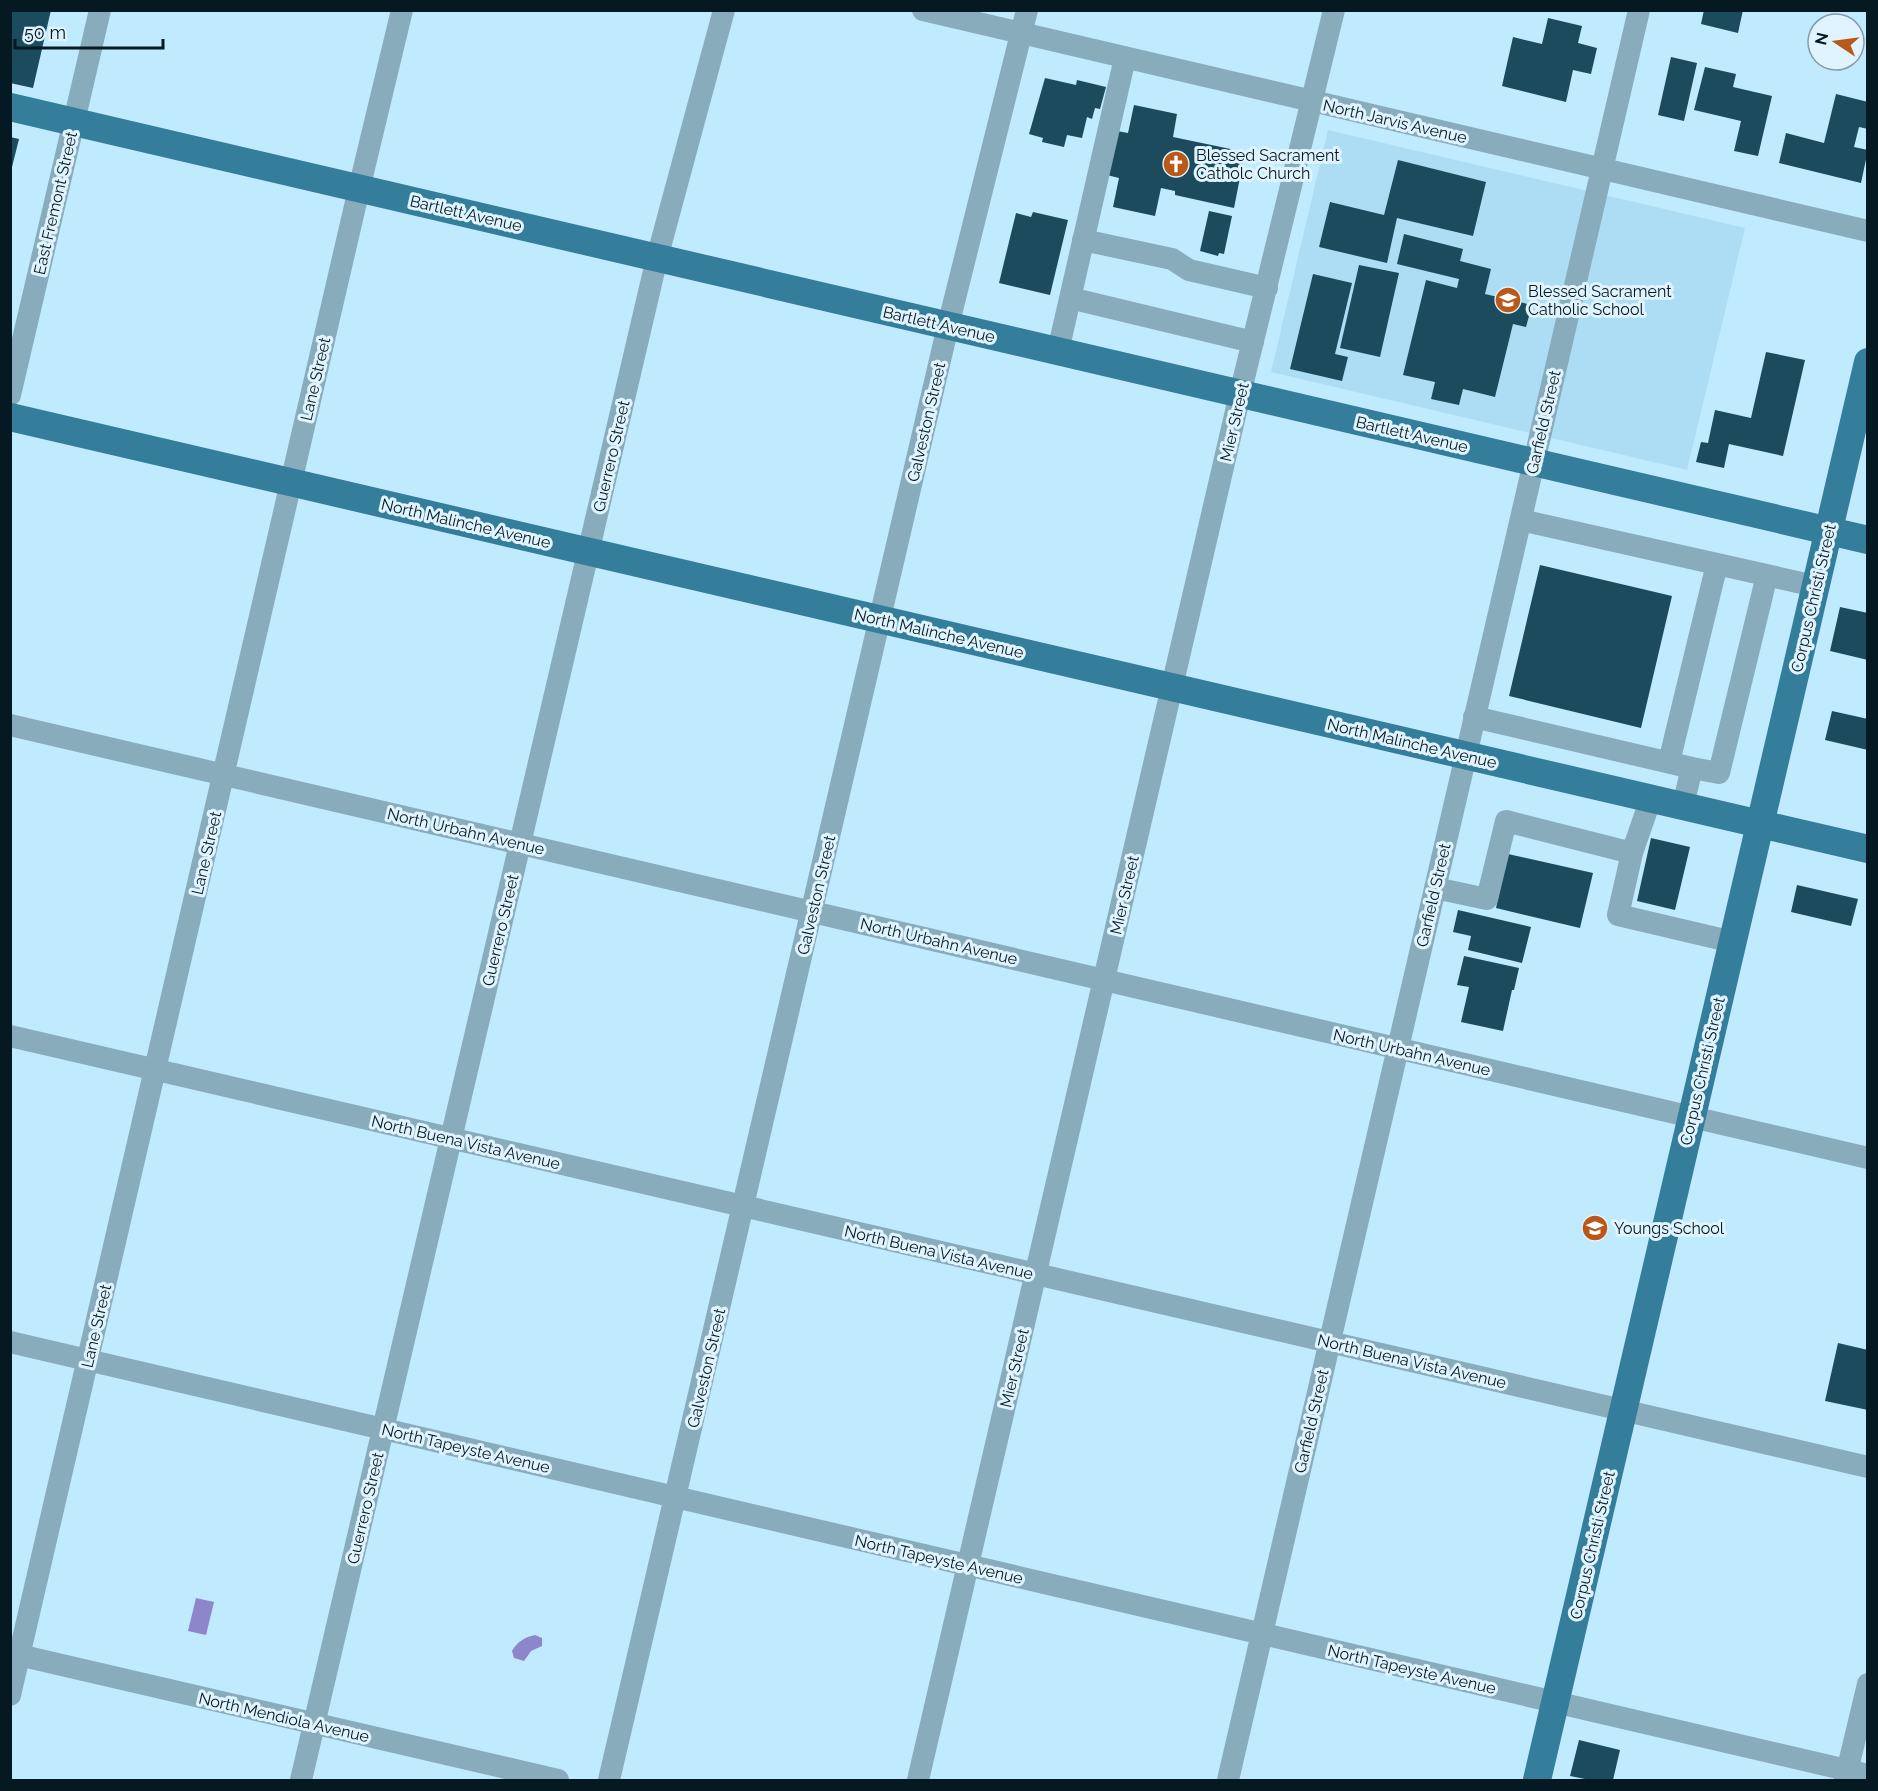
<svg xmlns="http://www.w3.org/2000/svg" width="1878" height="1791" font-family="Raleway,sans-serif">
  <rect width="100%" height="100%" fill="#c0eafe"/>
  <path fill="#acddf4" d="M1328,130l417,98 -58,242 -416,-98z"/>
  <path fill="#8d86ca" d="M196,1598l18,4 -8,33 -18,-4z
    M535,1635l7,3v8l-11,5 -7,10 -10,-3 -2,-7c5,-9 13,-14 23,-16z"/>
  <path fill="#1c4b5e" d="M10,10h41l-18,78 -23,-5z
    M1704,10h39l-5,23 -37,-9z
    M1548,18l34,8 -4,17 19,5 -6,26 -18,-4 -7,32 -64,-16 11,-49 29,7z
    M1671,57l26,6 -13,58 -26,-6z
    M1705,67l31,7 -3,13 39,9 -14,60 -24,-5 7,-30 -47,-11z
    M1045,78l31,7 1,-5 29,7 -6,22 -5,-1 -3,11 -5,-2 -5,21 -15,-3 -3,12 -22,-5 1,-4 -14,-4z
    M1836,94l32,8v27l-9,-2 -5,20 14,3 -7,33 -82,-20 7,-30 38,10z
    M1134,105l43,9 -4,23 72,15 -11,56 -59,-13v-4l-14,-3 -6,28 -42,-9 6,-29 -12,-3 10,-44 11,2z
    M10,137l9,2 -8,32h-1z
    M1398,160l88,22 -13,54 -76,-18 -10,45 -68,-16 11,-45 54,13z
    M1209,211l23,5 -8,38 -5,-1 -1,3 -18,-5z
    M1033,212l35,8 -18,75 -51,-12 17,-70 15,4z
    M1404,234l59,15 -3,12 31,8 -6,25 47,11 -6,22 -13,-3 -18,73 -32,-8 -4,16 -28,-6 4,-17 -32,-7 23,-95 31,8 2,-9 -62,-15z
    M1359,265l40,8 -19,84 -40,-9z
    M1313,274l39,9 -17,71 13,3 -6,24 -52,-12z
    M1766,352l39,8 -22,96 -54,-12 -5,24 -28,-6 5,-20 7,1 7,-33 36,8z
    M1540,565l132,31 -31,132 -132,-32z
    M1840,607l28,6v47l-38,-9z
    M1832,711l36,8v31l-43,-10z
    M1651,838l39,9 -15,63 -38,-9z
    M1508,854l85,19 -13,55 -84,-20z
    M1797,885l61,14 -7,27 -60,-14z
    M1458,910l73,17 -9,36 -54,-13 3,-14 -18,-4z
    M1464,956l55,12 -5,22h-2l-9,41 -42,-9 8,-35 -12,-2z
    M1838,1343l30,7v60l-43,-9z
    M1579,1740l41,10 -7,30h-23l-20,-4z"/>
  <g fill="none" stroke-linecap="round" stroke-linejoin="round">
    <path stroke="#89acbd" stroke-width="22" d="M923,10l945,221
      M1083,240l89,19 17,11 78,18
      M1070,298l183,44
      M1058,351l67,-293
      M10,395l90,-385
      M1521,520l294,66
      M1474,717l218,51 -9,37
      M10,725l1858,433
      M1669,762l48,-198
      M1692,768l27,5 48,-198
      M1651,798l-19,55 -14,62 115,27
      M1435,888l52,11 19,-78 126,32
      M10,1036l1858,431
      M10,1342l1858,433
      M10,1653l548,127
      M10,1695l349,-1506 43,-179
      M301,1780l356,-1522 67,-248
      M609,1780l339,-1454 79,-316
      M918,1780l322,-1386 94,-384
      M1228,1780l411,-1770
      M1845,1780l23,-96"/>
    <path stroke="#347d9b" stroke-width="28" d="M10,107l1858,433
      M10,417l1858,432
      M1537,1780l331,-1418"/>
  </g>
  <defs>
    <symbol id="church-disc" viewBox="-11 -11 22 22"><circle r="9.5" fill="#b95819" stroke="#dff4fe"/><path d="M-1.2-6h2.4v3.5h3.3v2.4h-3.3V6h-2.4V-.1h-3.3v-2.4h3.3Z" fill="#fff"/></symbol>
    <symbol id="school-disc" viewBox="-11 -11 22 22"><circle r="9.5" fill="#b95819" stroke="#dff4fe"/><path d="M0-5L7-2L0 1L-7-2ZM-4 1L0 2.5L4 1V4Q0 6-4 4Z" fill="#fff"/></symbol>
  </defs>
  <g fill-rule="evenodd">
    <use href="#church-disc" x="1161" y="149" width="30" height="30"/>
    <use href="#school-disc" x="1493" y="285" width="30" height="30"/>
    <use href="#school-disc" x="1580" y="1213" width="30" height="30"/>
  </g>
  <g text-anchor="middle" stroke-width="6" stroke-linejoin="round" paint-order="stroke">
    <g font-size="16" fill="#041922" stroke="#dff4fe">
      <text transform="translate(1395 121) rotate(13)" y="6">North Jarvis Avenue</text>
      <text transform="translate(55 203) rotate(-77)" y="6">East Fremont Street</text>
      <text transform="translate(466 213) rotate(13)" y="6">Bartlett Avenue</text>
      <text transform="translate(939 324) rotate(13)" y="6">Bartlett Avenue</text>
      <text transform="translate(315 379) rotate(-77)" y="6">Lane Street</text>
      <text transform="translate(926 422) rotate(-77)" y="6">Galveston Street</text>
      <text transform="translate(1234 422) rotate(-77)" y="6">Mier Street</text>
      <text transform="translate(1543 422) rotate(-77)" y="6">Garfield Street</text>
      <text transform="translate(1412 434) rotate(13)" y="6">Bartlett Avenue</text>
      <text transform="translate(611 456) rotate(-77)" y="6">Guerrero Street</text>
      <text transform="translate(466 523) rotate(13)" y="6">North Malinche Avenue</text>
      <text transform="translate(1813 598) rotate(-77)" y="6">Corpus Christi Street</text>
      <text transform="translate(939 633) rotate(13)" y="6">North Malinche Avenue</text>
      <text transform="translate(1412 743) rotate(13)" y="6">North Malinche Avenue</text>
      <text transform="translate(466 831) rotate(13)" y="6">North Urbahn Avenue</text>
      <text transform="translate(206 853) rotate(-77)" y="6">Lane Street</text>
      <text transform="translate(816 895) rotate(-77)" y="6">Galveston Street</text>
      <text transform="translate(1124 895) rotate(-77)" y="6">Mier Street</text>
      <text transform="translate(1433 895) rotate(-77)" y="6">Garfield Street</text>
      <text transform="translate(500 930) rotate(-77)" y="6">Guerrero Street</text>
      <text transform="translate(939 941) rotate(13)" y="6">North Urbahn Avenue</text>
      <text transform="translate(1412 1052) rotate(13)" y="6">North Urbahn Avenue</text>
      <text transform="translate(1702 1071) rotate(-77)" y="6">Corpus Christi Street</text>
      <text transform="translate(466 1142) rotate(13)" y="6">North Buena Vista Avenue</text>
      <text transform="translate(939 1252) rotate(13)" y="6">North Buena Vista Avenue</text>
      <text transform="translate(96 1326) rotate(-77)" y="6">Lane Street</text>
      <text transform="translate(1412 1361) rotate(13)" y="6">North Buena Vista Avenue</text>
      <text transform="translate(706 1368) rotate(-77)" y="6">Galveston Street</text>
      <text transform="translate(1014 1368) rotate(-77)" y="6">Mier Street</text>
      <text transform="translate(1311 1421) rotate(-77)" y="6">Garfield Street</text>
      <text transform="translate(466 1448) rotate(13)" y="6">North Tapeyste Avenue</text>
      <text transform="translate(365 1508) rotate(-77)" y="6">Guerrero Street</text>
      <text transform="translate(1592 1545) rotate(-77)" y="6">Corpus Christi Street</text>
      <text transform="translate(939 1559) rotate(13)" y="6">North Tapeyste Avenue</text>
      <text transform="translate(1412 1669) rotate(13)" y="6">North Tapeyste Avenue</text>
      <text transform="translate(284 1717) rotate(13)" y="6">North Mendiola Avenue</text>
    </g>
    <g font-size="16" fill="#041922" stroke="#dff4fe" text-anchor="start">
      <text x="1196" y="161">Blessed Sacrament<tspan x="1196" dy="18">Catholc Church</tspan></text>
      <text x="1528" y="297">Blessed Sacrament<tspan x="1528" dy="18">Catholic School</tspan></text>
      <text x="1614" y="1234">Youngs School</text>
    </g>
  </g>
  <rect width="1878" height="1791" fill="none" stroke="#041922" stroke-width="24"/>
  <g transform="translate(1836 42) rotate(283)"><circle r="28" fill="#dff4fe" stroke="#879ca6" stroke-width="1.5"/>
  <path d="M0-4.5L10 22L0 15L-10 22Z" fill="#b95819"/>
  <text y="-9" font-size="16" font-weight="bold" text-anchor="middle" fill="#041922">N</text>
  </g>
  <path d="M15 39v9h148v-9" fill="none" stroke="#041922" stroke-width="3"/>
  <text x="24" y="39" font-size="18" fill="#041922" stroke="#dff4fe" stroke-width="4.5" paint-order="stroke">50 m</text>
</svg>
